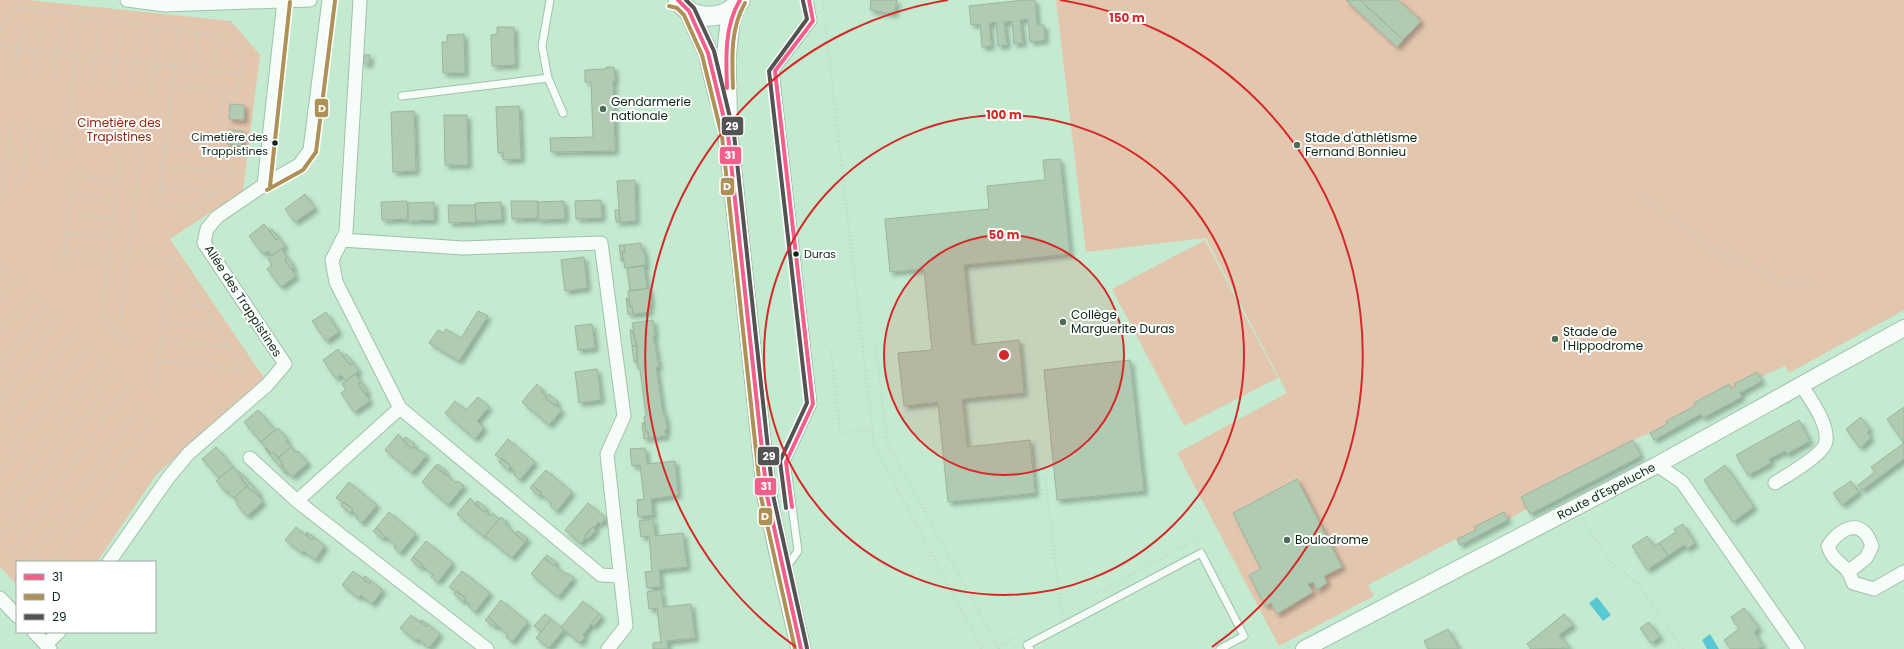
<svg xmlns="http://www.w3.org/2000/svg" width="1904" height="649" font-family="Poppins,sans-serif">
  <defs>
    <filter id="shadow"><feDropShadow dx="3.5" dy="3.5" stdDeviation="2" flood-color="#0004"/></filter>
  </defs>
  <rect width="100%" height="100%" fill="#c4ebd0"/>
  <path fill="#e3c6ae" d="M0,0h28l203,21 29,34 -17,136 -73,48 94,139 -108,97 -59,87h-80v23l-17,-18z
    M1056,0h848v310l-115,63 -4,-7 -25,11 2,4 -22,12 2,4 -39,21 -3,-4 -46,26 -4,-7 -17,7 8,16 -111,58 -3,-5 -67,36 -4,-6 -88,46 6,11 -95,50 -102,-193 110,-60 -81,-155 -120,14z
    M1205,240l73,138 -94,48 -72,-137z"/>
  <path fill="#58c9d4" d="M1597,597l14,18 -8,6 -14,-18z
    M1710,634l9,15h-12l-5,-9z"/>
  <path fill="#b1cbb2" stroke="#9cb59c" filter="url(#shadow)" d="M871,0h26l-3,14 -24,-4z
    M1025,0h10l2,25h7l1,15 -15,2 -2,-23 -8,1 3,23 -9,1 -2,-23 -8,1 3,23 -9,1 -2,-24 -7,1 2,23 -9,1 -2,-23 -9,1 -2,-19z
    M1346,0h14l43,40 -6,7z
    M1360,0h38l23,21 -18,19z
    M497,27h17l1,38 -23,1 -1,-31 6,-1z
    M464,34l1,39h-22l-1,-31h5v-7z
    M364,55h6l-1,9h-6z
    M606,67h8l1,14h-2l2,70 -64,1 -1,-14 43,-1 -2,-55h-6v-12l21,-1z
    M230,104l14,1v15l-15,-1z
    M519,106l2,53 -18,1v-8l-5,1 -2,-46z
    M414,111l2,60 -23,1 -2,-60z
    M444,115h23l1,50h-23z
    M228,130l15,1 -2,15 -14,-2z
    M1060,159l10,95 -106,11 8,80 47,-5 5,53 -62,6 5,48 63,-7 5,53 -87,9 -10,-100 -34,4 -6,-53 34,-3 -8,-81 -34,3 -5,-53 104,-10 -2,-23 58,-6 -2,-20z
    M635,180l1,41 -16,1 -3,-41z
    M305,194l10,14 -20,14 -10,-13z
    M601,200l1,18 -26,1 -1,-18z
    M407,201l1,18 -26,1 -1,-18z
    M511,201h27v17l-26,1z
    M564,201l1,18 -27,1v-18z
    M434,202v18l-26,1v-18z
    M501,202l1,18 -26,1 -1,-18z
    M448,205h27l1,17 -27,1z
    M615,210h4l1,12h-4z
    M264,224l12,16 3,-2 6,8 -13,10 -4,-5 -5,3 -14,-18z
    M272,229l7,9 -3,2 -6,-9z
    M641,243l1,7h2l2,15 -21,3 -3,-16h3l-1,-7z
    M619,245h5l1,7h-3l1,9h-2z
    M281,249l6,8 -2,3 11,16 -15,11 -14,-18 5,-4 -4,-6z
    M287,257l7,10 -3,2 -6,-9z
    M584,257l3,31 -22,3 -4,-31z
    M644,266l3,23 -17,2 -3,-23z
    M649,288l2,16 -2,1 1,7 -17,2 -1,-8 -2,1 -2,-16z
    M626,298h2l2,9 2,-1 1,8h-5z
    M478,311l10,5 -29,45 -30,-18 9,-13 6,3 2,-4 15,9z
    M326,312l13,20 -13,9 -14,-20z
    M653,320l2,16h-2l6,31h-3l7,47h2l2,15 -2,1 1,6 -17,2 -1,-6h-2l-2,-15 2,-1 -3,-23 -3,-24h-2l-2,-16h2l-6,-30z
    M592,324l3,24 -17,2 -3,-24z
    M630,330h2l5,16h-5z
    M632,346h5v16h-3z
    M338,349l12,16 3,-2 6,8 -13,10 -5,-6 -5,4 -13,-19z
    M346,354l7,9 -3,2 -7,-9z
    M1130,360l14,131 -87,9 -13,-130z
    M597,369l4,31 -22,3 -4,-31z
    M1757,372l5,9 -22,12 2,4 -39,21 -2,-4 -47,26 -4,-7 17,-9 -1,-3 29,-15 -1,-3 35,-19 2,5 5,-3 -2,-2z
    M355,374l6,8 -3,2 12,17 -16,11 -13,-19 5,-3 -4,-6z
    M361,382l7,10 -3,2 -7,-10z
    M537,384l6,6 -2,2 6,5 -2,1 17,12 -13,15 -27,-23z
    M549,394l9,8 -3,4 -10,-8z
    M478,397l11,10 -12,14 7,7 -9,11 -30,-26 10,-12 11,9z
    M1904,407v52l-42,31 -4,-5 17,-13 -4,-5 33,-24 -17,-24z
    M258,410l17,20 -14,12 -17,-20z
    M1861,417l9,13 -3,2 4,6 -11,10 -14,-19z
    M1799,420l11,21 -23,13 -2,-3 -16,8 2,4 -23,12 -12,-20z
    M642,423h3l1,9h2l1,6 -5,1z
    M278,428l10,12 -2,1 5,6 -13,11 -5,-6 -2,2 -10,-12z
    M398,434l14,15 2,-2 5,5 2,-2 6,5 -15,18 -27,-23z
    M406,437l9,8 -3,4 -9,-8z
    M508,439l27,23 -15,18 -6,-5 2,-3 -6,-5 1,-1 -16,-11z
    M1633,440l8,16 -111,58 -9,-17z
    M216,447l17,20 -14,11 -17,-19z
    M291,447l5,6 2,-2 10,12 -16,14 -11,-12 2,-2 -5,-5z
    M266,448l5,6 2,-2 5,6 -3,3 -10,-12z
    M645,448l2,16 28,-3 3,34 -27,4 2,16 -15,2 -1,-17 7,-1 -4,-34 -8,1 -2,-17z
    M278,458l8,13 -1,2 -10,-12z
    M502,458l9,8 -3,4 -9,-8z
    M438,464l9,8 -2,3 -10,-9z
    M1725,465l29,42 -21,15 -29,-42z
    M435,466l21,17 2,-2 6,5 -16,19 -26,-23z
    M233,467l10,12 -2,1 6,6 -13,12 -6,-7 -1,2 -11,-12z
    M546,470l26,22 -15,19 -7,-5 2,-2 -20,-19z
    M239,471l11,12 -3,3 -9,-13z
    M1297,479l45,88 -18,9 3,7 -10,7 -4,-8 -5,2 5,8 -36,22 -6,-11 -6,3 -16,-31 12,-6 -28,-56z
    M1851,481l8,11 -17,13 -9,-12z
    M349,482l28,23 -15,18 -6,-5 2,-2 -6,-5 1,-2 -17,-11z
    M250,483l10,11 -2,2 -5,-6 -2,1 -4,-5z
    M532,485l10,8 -3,3 -9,-8z
    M247,486l4,5 2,-1 10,12 -16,14 -11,-12 2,-2 -4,-4z
    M470,498l14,14 1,-1 6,5 2,-3 6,6 -15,18 -27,-23z
    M478,501l9,8 -3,3 -9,-7z
    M344,502l9,7 -3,4 -9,-7z
    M588,503l18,15 -5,6 -3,-2 -4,6 -2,-1 -11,17 -16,-14z
    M389,512l27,22 -16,19 -6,-5 2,-2 -20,-18z
    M1504,512l4,8 -48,25 -3,-6 19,-9 -2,-3z
    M501,517l6,5 -2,2 20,18 -13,16 -27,-22z
    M653,519l2,17 28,-3 4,34 -28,3 2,17 -14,1 -2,-16 7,-1 -3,-35 -8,1 -2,-16z
    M1683,524l12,19 -8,6 -3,-4 -16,11 -9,-13 17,-11 -2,-3z
    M296,527l16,13 2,-3 11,9 -10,14 -11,-9 -2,2 -17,-13z
    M592,527l4,3 -8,9 -4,-3z
    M376,528l9,8 -2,3 -10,-8z
    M518,531l10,8 -3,3 -10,-8z
    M307,532l7,5 -2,3 -6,-6z
    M1647,536l7,10 5,-3 9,13 -21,14 -15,-24z
    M426,541l27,22 -15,19 -7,-5 2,-2 -20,-18z
    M547,555l10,8 -3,3 -10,-8z
    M413,557l10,8 -3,3 -9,-8z
    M544,558l22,16 2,-1 6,5 -16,19 -27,-23z
    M353,571l17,13 1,-3 12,9 -11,14 -11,-9 -2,3 -17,-13z
    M462,571l28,22 -15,19 -7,-6 2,-2 -5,-4 1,-2 -17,-11z
    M365,576l6,5 -1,3 -7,-5z
    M661,590l2,17 28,-3 4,34 -28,3 1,8h-15v-6l8,-1 -4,-34 -8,1 -2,-17z
    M457,591l9,7 -3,4 -9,-8z
    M501,600l27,22 -16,20 -6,-5 2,-2 -20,-18z
    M583,601l16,13 -16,21 2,2 -5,6 -19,-16z
    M1744,608l15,20 -5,4 9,14 -5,3h-27l-7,-9 15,-11 -8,-12z
    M545,614l6,5 -10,13 -7,-6z
    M599,614l3,2 -8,10 -3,-2z
    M1564,614l9,11 -14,10 11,13 -39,1 -4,-5z
    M411,615l16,12 2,-2 11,9 -11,14 -11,-9 -2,2 -16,-13z
    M488,617l9,7 -2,3 -10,-7z
    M551,619l13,11 -15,18 -13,-10z
    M422,620l7,5 -2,2 -7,-5z
    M1649,622l11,15 -9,6 -11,-15z
    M1448,629l11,20h-31l-4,-8z"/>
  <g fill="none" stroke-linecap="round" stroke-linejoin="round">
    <defs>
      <path id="service" d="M548,78l15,35
        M402,96l146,-18 -6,-32 8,-46
        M785,569l13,-18 -12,-89 27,-58 -38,-333 38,-50 -4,-21
        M1030,649l-3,-4 174,-92 43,83 -24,13"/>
      <path id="minor" d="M127,0l38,5 145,-5
        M360,0l-14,232 -14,28 4,22 64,126 201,167 19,1
        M264,185l20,-184
        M342,240l121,8 138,-5 23,173 -17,38 19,172 -18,23
        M400,408l-103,93 190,148
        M250,458l47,43
        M1657,465l25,17 116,167
        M1775,483c11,-7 50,-29 51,-42 2,-19 -15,-40 -24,-55
        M109,562l59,-84 20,-24 79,-69 18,-21 -81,-121 3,-14 10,-12 47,-32 35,-20 11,-15 19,-150
        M1848,572l18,-14 6,-12c-2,-4 -3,-9 -6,-12 -13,-15 -30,0 -38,12 5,15 11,15 20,25 2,3 4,9 5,12l21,6 30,-17
        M0,598l17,18
        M34,632l16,17
        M46,644l13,-12"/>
      <g id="tertiary">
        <path id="s1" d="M1304,649l353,-184 247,-137"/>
      </g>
      <path id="secondary" d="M678,0c14,22 47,21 62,1
        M735,6l-5,17 -4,37 2,75 39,361 16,76 18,77
        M689,11l19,42 11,46"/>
    </defs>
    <use href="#service" stroke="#a1c0ab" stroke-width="9"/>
    <use href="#minor" stroke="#a1c0ab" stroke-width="15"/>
    <use href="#tertiary" stroke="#a1c0ab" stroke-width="18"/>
    <use href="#secondary" stroke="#a1c0ab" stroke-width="21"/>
    <path stroke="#c7d2ca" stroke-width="2.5" stroke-dasharray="1 3" stroke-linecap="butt" d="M823,0l1,10
      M825,21l49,424 108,204
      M179,30l40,6 14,8 10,14 -5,35 -14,7 -10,51 -49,-5z
      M0,36l2,-15 19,-13 60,8
      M0,46l240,28
      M193,69l5,-36
      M214,71l5,-35
      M15,75l6,-50
      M34,76l7,-52
      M54,79l7,-53
      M93,84l6,-53
      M172,85l65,8
      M112,86l7,-54
      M132,87l7,-53
      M150,102l9,-74 20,2
      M165,146l-3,21 69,5 1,-14 -6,-5 -11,-2
      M64,154l17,-138 78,12
      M162,167l-1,20 54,6 12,-5 4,-16
      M43,168l6,-39
      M77,176l41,4
      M21,182l7,-56
      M161,187l-1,19 32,2 23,-15
      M3,193l7,-69
      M70,194l46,6
      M1642,197l9,5 61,47 79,34 22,3
      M68,214l46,5
      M67,233l45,5
      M64,253l45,5
      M140,254l33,6 -15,108 -1,22
      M174,260l71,110
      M63,267l9,-87
      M0,273l6,-7
      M0,302l22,-24
      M167,302l37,4
      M165,322l52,5
      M0,334l38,-42
      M118,339l-16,-24 20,-167
      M162,340l67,7
      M129,342l-11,-3 24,-195
      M876,345l11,97 112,207
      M831,351l9,82 32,-4
      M159,360l85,10
      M0,369l48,-68
      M0,403l61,-89
      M0,438l77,-108
      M0,471l90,-127
      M1045,478l17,137
      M0,507l104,-148
      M1582,520l30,43 26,21 45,65
      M0,535l116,-163
      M9,555l120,-169
      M30,562l112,-160
      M53,562l102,-146
      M1093,595l102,-55 2,4
      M998,647l22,-12
      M1284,649l5,-3"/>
    <use href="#service" stroke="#f6fcf8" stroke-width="7"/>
    <use href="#minor" stroke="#f6fcf8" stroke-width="13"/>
    <use href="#tertiary" stroke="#f6fcf8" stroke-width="16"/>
    <use href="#secondary" stroke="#f6fcf8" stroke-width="19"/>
    <defs>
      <path id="bus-1" d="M678,0l11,11 19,42 20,82 39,361 34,153
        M727,88c-1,-30 -3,-61 13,-88
        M792,507l-6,-45 27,-58 -38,-333 38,-50 -4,-21"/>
      <path id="bus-2" d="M669,6l8,2 7,7 18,40 20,81 39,361 34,152
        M733,88c-1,-29 -3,-59 12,-85
        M270,186l20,-184
        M267,190l36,-20 13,-18 19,-151"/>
      <path id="bus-3" d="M686,0l8,8 20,43 20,83 39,361 34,153
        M786,508l-6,-47 27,-58 -38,-332 38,-52 -4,-18"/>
    </defs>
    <use href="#bus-1" stroke="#fff" stroke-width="7"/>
    <use href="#bus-2" stroke="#fff" stroke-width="7"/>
    <use href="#bus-3" stroke="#fff" stroke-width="7"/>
    <use href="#bus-1" stroke="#f35f8b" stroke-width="4"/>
    <use href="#bus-2" stroke="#ae9156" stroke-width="4"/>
    <use href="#bus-3" stroke="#535353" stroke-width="4"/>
  </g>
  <circle cx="1004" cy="355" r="120" fill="#d62828" fill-opacity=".12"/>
  <g fill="none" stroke="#d62828" stroke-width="2">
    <circle cx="1004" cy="355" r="120"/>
    <circle cx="1004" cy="355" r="240"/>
    <path d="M796 647A359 359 0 0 1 948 0M1060 0A359 359 0 0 1 1212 647"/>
  </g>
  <g fill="#4b6c57" stroke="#fff" stroke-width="1.5">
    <circle cx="603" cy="109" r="4"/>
    <circle cx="1297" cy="145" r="4"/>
    <circle cx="1063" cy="322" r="4"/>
    <circle cx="1555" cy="339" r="4"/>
    <circle cx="1287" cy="540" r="4"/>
  </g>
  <g fill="#0a2816" stroke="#fff" stroke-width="1.5">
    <circle cx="275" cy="143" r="3.5"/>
    <circle cx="796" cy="254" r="3.5"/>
  </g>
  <g text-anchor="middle" stroke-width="4" stroke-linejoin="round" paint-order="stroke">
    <g font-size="11" fill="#0a2816" stroke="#fff" text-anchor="end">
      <text x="268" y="141">Cimetière des<tspan x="268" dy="14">Trappistines</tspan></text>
      <text x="804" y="258" text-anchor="start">Duras</text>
    </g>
    <g font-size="12" fill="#0a2816" stroke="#fff" text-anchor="start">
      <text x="611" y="106">Gendarmerie<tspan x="611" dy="14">nationale</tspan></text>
      <text x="1305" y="142">Stade d'athlétisme<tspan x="1305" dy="14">Fernand Bonnieu</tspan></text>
      <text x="1071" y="319">Collège<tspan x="1071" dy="14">Marguerite Duras</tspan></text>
      <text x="1563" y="336">Stade de<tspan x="1563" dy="14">l'Hippodrome</tspan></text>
      <text x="1295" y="544">Boulodrome</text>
    </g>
    <g font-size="12" fill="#942509" stroke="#fff">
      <text x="119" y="127">Cimetière des<tspan x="119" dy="14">Trapistines</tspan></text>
    </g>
    <g font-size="12" fill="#0a2816" stroke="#fff">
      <text transform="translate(243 301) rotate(57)" y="4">Allée des Trappistines</text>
      <text dy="4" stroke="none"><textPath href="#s1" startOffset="341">Route d'Espeluche</textPath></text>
    </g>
  </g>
  <circle cx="1004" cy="355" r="6" fill="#d62828" stroke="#fff" stroke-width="2"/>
  <g font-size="12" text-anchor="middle" font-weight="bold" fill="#d62828" stroke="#fff" stroke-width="4" stroke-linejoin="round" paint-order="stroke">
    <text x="1127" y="22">150 m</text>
    <text x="1004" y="119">100 m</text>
    <text x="1004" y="239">50 m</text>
  </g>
  <g stroke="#fff" stroke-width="1.5">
    <rect x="314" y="98" width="15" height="20" rx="4" fill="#ae9156"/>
    <rect x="721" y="116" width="23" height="20" rx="4" fill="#535353"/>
    <rect x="719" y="146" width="23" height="19" rx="4" fill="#f35f8b"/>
    <rect x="720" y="177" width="15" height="19" rx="4" fill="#ae9156"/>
    <rect x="757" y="446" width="23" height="20" rx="4" fill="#535353"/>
    <rect x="754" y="477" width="23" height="19" rx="4" fill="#f35f8b"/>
    <rect x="758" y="507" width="15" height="19" rx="4" fill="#ae9156"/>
  </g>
  <g font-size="11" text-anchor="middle" font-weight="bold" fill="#fff">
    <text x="322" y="112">D</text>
    <text x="732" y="130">29</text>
    <text x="730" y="159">31</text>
    <text x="727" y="190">D</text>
    <text x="769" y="460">29</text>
    <text x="766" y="490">31</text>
    <text x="765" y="520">D</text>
  </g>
  <rect x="16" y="561" width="140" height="72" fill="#ffffff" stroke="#9da9a2"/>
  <rect x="24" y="574" width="20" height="6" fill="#f35f8b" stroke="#9da9a2"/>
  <text x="52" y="581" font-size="12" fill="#0a2816">31</text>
  <rect x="24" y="594" width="20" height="6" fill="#ae9156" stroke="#9da9a2"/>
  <text x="52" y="601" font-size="12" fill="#0a2816">D</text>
  <rect x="24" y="614" width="20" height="6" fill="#535353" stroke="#9da9a2"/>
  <text x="52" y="621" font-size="12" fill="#0a2816">29</text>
</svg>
